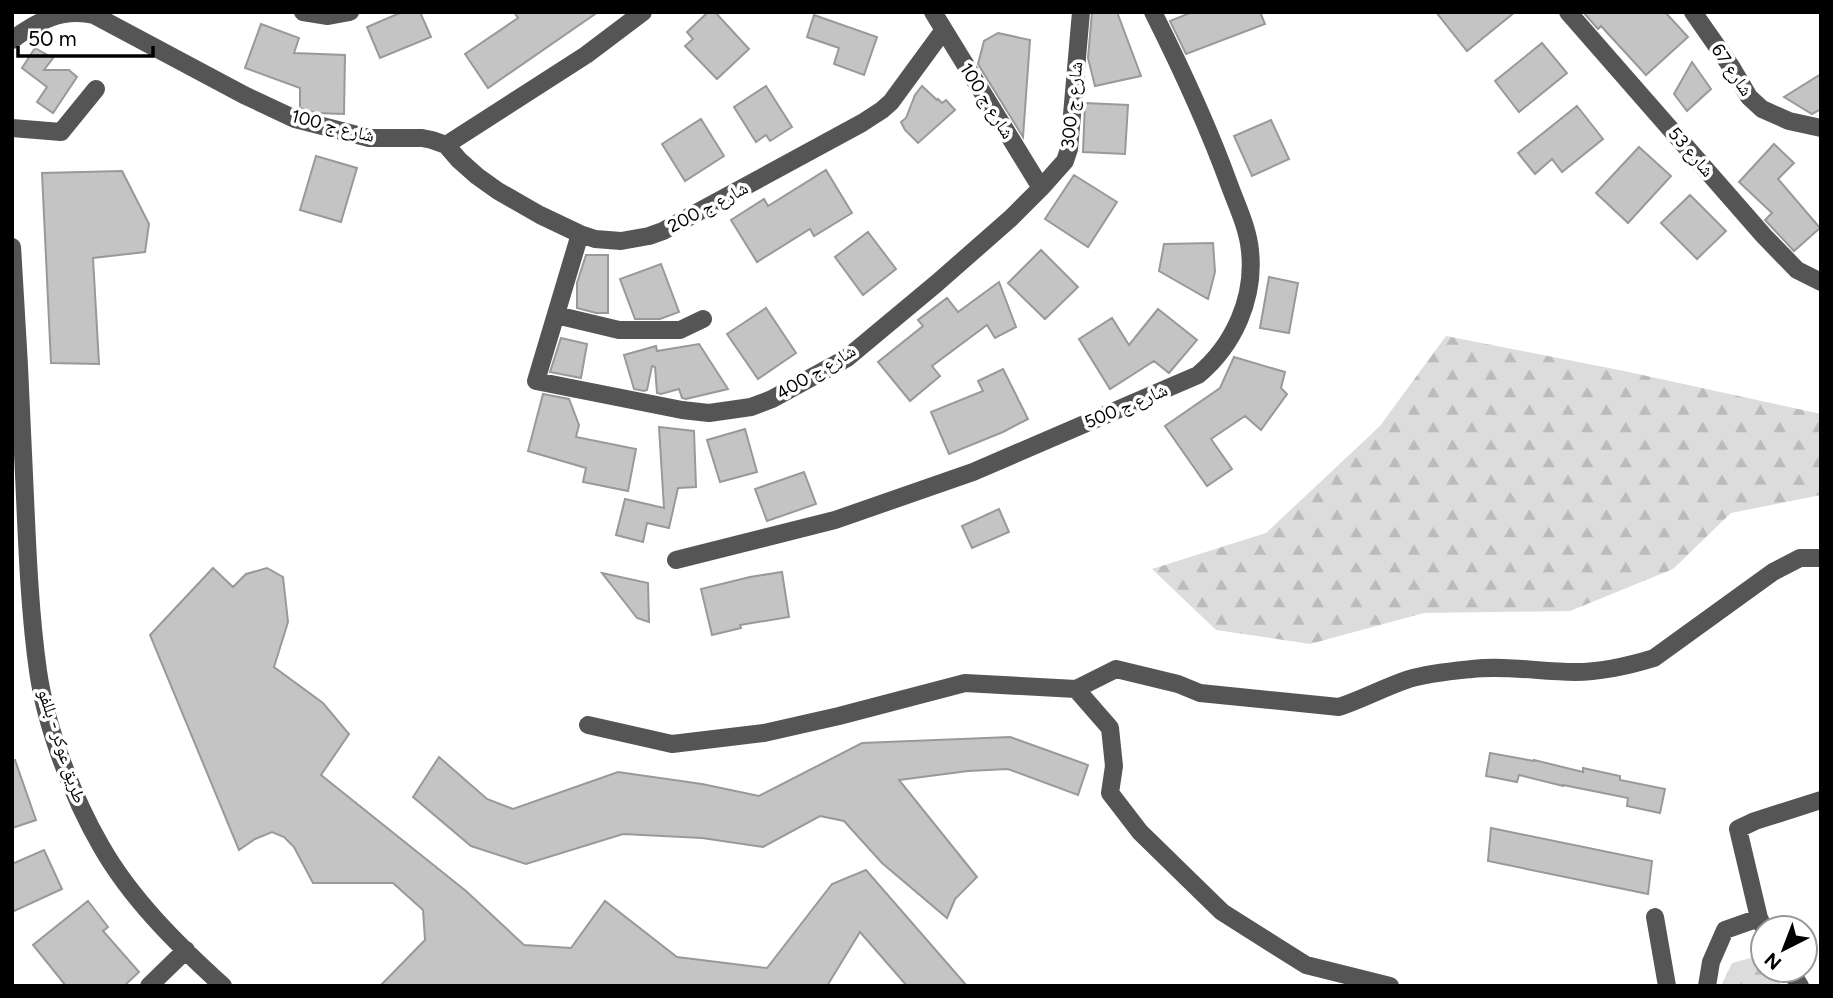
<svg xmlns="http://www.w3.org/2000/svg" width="1833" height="998" font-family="Figtree,'Noto Naskh Arabic',sans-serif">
  <defs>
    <pattern id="forest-firs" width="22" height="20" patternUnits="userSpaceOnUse" patternTransform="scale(1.75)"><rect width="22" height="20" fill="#dcdcdc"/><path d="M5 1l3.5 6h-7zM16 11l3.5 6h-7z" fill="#bbb"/></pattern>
  </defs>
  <rect width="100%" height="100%" fill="#fff"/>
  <path fill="url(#forest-firs)" d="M1446,336l178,35 197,43v81l-90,18 -58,56 -103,42 -146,2 -114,31 -94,-14 -64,-61 114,-36 114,-107z
    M1762,955l1,15h8l10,16h-60l11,-23z"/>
  <path fill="#c4c4c4" stroke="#999" stroke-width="2" d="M402,12h18l11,25 -51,21 -13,-31z
    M514,12h84l-110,76 -23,-34 53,-36z
    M708,12h7l34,37 -32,30 -32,-33 8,-7 -6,-7z
    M1092,12h25l24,64 -46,10 -7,-28z
    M1192,12h68l5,12 -79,30 -16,-33z
    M1436,12h79l-48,39z
    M1583,12h82l23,25 -42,38 -45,-49 -3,3z
    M814,15l63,22 -13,38 -30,-11 5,-16 -32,-11z
    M261,24l38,14 -5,15 51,2 -1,59 -28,-1 -16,-5v-20l-55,-20z
    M998,33l32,7 -7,97 -45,-73 6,-23z
    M1542,43l25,30 -48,39 -24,-31z
    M35,48l18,10 -9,12h25l8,7 -24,36 -16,-11 10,-15 -25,-19z
    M1692,62l19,27 -24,22 -13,-17z
    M1821,74v35l-9,5 -28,-17z
    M766,86l26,41 -22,14 -4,-6 -10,7 -22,-35z
    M922,86l15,14 1,-1 4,4 4,-3 9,10 -37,33 -13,-13 -4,-8 5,-4 9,-23z
    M1085,103l43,2 -3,49 -42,-2z
    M1577,106l26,33 -41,33 -10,-13 -17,15 -17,-21z
    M701,119l23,37 -39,25 -23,-37z
    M1271,120l18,39 -37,17 -18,-40z
    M1774,144l20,19 -16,16 42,49 -26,23 -29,-31 7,-7 -33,-31z
    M1639,147l32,29 -43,47 -32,-30z
    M316,156l41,12 -16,54 -41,-12z
    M826,170l26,43 -38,23 -4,-7 -53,33 -26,-42 33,-21 4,7z
    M122,171l27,53 -4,28 -52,6 6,106 -48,-1 -9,-190z
    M1074,175l43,27 -29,45 -43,-28z
    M1690,195l36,36 -29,28 -36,-36z
    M868,232l28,37 -33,26 -28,-38z
    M1213,243l2,29 -7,27 -49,-28 5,-27z
    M1041,250l37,37 -33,32 -37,-36z
    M586,255h22v58h-12l-19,-5v-25z
    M661,264l18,48 -19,7h-25l-15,-40z
    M1269,277l29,6 -9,50 -29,-5z
    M999,282l17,45 -21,11 -8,-13 -55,41 8,10 -30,25 -32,-39 45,-36 -5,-6 29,-22 11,14z
    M766,308l30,45 -38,26 -31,-45z
    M1158,309l39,31 -28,33 -15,-12 -44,28 -31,-50 33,-21 17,27z
    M561,338l26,6 -6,34 -31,-6z
    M699,344l29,45 -42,10 -4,-1 -3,-9 -18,5 -4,-1 -2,-26 -3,-1 -5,24 -3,1 -10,-2 -10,-34 32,-9 1,5z
    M1234,357l51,15 -4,16 6,6 -26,36 -16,-14 -34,23 21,30 -25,17 -42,-60 55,-38z
    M1003,369l25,50 -25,13 -54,22 -18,-42 52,-21 -5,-10z
    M543,394l26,5 10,26 -3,12 60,12 -8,42 -45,-9 3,-14 -58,-17z
    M659,427l35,4 2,56 -18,1 -9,40 -22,-5 -4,19 -27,-7 9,-36 39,9z
    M745,429l12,43 -37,10 -13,-42z
    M804,472l12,32 -49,17 -12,-32z
    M999,509l10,23 -37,16 -10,-22z
    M213,568l20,19 13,-13 21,-6 16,9 5,45 -14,45 49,36 26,31 -28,41 145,116 58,54 47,3 34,-47 72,56 90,11 65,-84 34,-14 101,116h-60l-47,-54 -33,54h-447l45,-46 -2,-30 -30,-27h-80l-19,-36 -10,-10 -12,-5 -17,7 -16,11 -89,-215z
    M782,572l7,45 -49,8 1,3 -29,7 -11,-46 49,-12z
    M602,573l46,10 1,39 -12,-4z
    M1010,737l78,28 -10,30 -70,-26 -40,2 -69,9 78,97 -22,22 -8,19 -65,-55 -38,-42 -24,-5 -57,31 -61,-9 -79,-4 -97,30 -55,-18 -58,-49 26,-40 48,42 26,10 105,-37 84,12 57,12 103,-53z
    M1490,753l44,8v-1l49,12v-4l37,8v4l45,9 -5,24 -33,-7 1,-8 -65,-13v1l-44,-11 -2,7 -31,-6z
    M12,760h3l21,60 -24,8z
    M1491,828l161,33 -4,33 -160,-33z
    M44,850l18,39 -50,23v-48z
    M88,901l20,26 -5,4 36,41 -15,14h-58l-33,-41z"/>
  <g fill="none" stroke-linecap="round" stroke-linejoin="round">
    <path stroke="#555" stroke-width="18" d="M303,12l25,4 22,-4
      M933,12l108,176
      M1568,12l196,224 33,34 24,12
      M1693,12l39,56 17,29 13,12 27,12 32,7
      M12,40c25,-19 50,-32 82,-25l150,80 51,24 74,19h53l10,2 14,5 13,15 18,16 21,15 42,24 40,19 15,5 26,2 28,-5 14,-5 199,-108 20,-13 9,-8 52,-71
      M12,128l49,4 35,-43
      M446,145l140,-90 57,-43
      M580,234l-44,147 146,29 27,3 42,-6 21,-8 75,-41 90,-75 74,-65 30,-30 24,-27 4,-12 12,-137
      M12,247c5,76 9,152 12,228 3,65 5,132 14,196 8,56 35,127 63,175 30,53 77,99 122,140
      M556,315l63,15h61l23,-11
      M676,560l159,-40 138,-48 225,-97c36,-30 57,-77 52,-124 -2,-23 -13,-45 -21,-67 -21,-58 -48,-116 -76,-172
      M1076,689l40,-20 62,15 22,9 139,14c24,-8 46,-20 70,-28 20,-6 43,-8 63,-10 34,-4 69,3 103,3 27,0 53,-6 79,-14l119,-86 27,-14h21
      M588,725l84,19 92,-11 75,-17 126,-33 111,6 34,39 4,38 -4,27 30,39 82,80 84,53 84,21
      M1655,917l12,69
      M1764,928l-5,-10 -21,-89 17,-8 66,-21
      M1790,970l10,16
      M149,986l37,-36
      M1707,986l4,-24 14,-32 34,-12"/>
  </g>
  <g text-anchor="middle" stroke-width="7" stroke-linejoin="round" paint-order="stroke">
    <g font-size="18" fill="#000" stroke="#fff">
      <text transform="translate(1732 70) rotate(56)" y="6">شارع 67</text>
      <text transform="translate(987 101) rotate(58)" y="6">شارع ج 100</text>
      <text transform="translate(1072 105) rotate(-84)" y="6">شارع ج 300</text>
      <text transform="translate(333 126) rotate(14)" y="6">شارع ج 100</text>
      <text transform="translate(1691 152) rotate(49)" y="6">شارع 53</text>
      <text transform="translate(708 207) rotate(-28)" y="6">شارع ج 200</text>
      <text transform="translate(816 372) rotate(-31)" y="6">شارع ج 400</text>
      <text transform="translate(1126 406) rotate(-23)" y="6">شارع ج 500</text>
      <text transform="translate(62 746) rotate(72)" y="6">طريق عوكر - بللفو</text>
    </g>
  </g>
  <rect width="1833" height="998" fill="none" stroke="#000000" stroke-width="28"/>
  <g transform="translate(1784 949) rotate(222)"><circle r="33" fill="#ffffff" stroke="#999999" stroke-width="2"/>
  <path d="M0-5L12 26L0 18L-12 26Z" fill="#000000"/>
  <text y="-10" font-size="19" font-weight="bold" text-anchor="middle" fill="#000000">N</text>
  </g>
  <path d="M18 46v10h135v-10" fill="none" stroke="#000000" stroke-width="3.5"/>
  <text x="28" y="46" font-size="21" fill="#000000" stroke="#ffffff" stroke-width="5" paint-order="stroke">50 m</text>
</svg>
